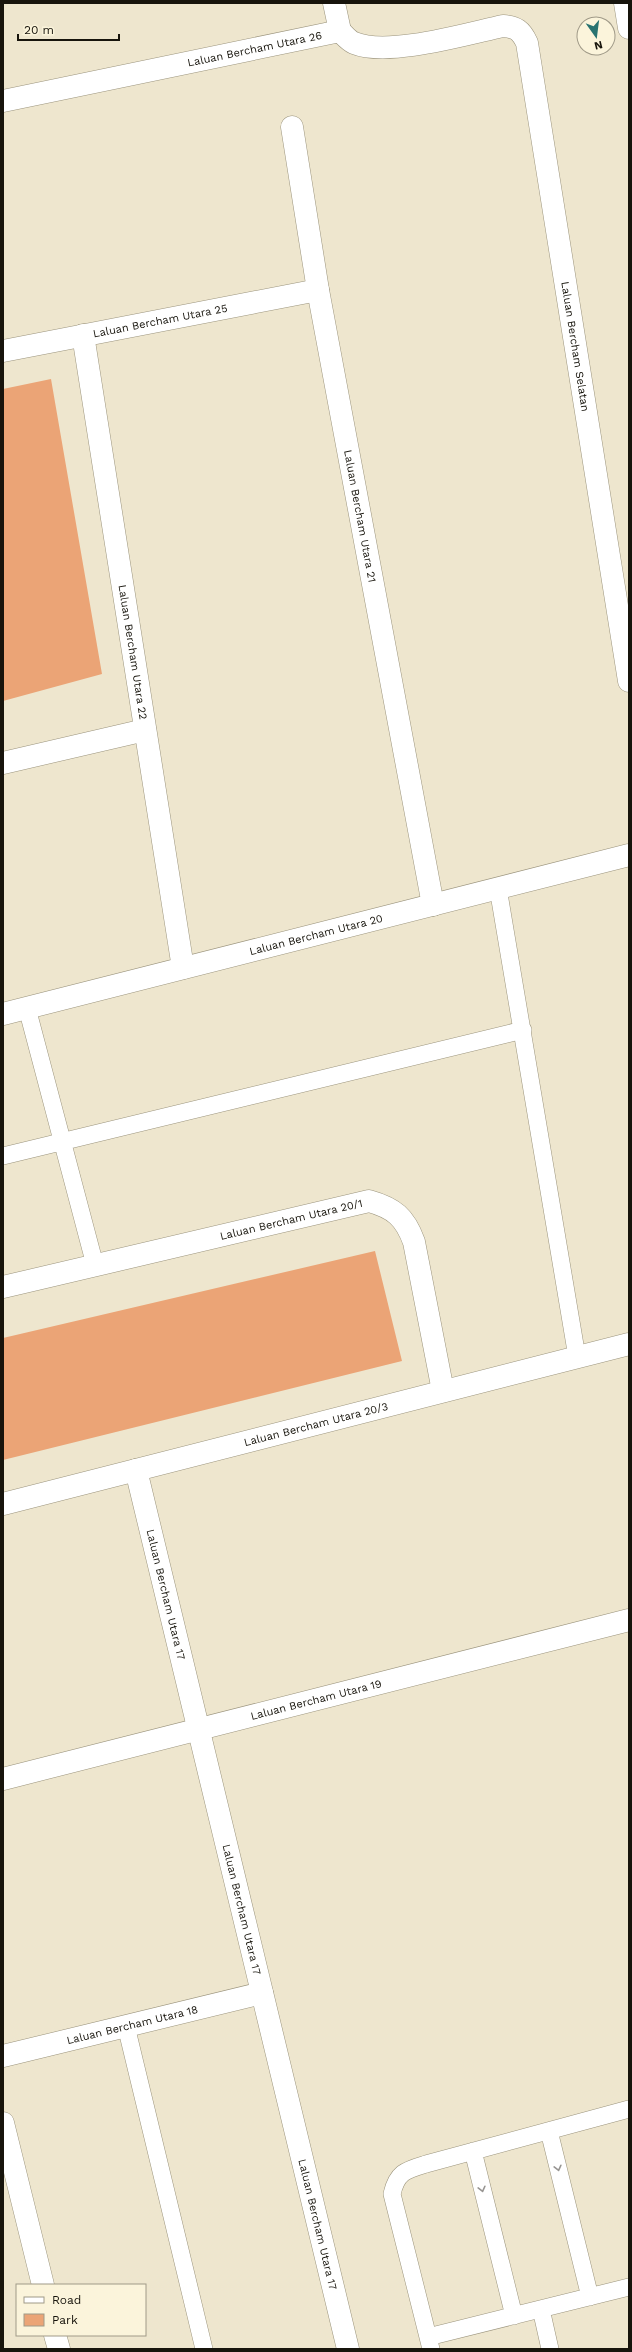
<svg xmlns="http://www.w3.org/2000/svg" width="632" height="2352" font-family="'Work Sans',sans-serif">
  <rect width="100%" height="100%" fill="#eee6ce"/>
  <path fill="#eba476" d="M51,379l51,295 -99,27v-312z
    M375,1251l27,110 -399,99v-122z"/>
  <g fill="none" stroke-linecap="round" stroke-linejoin="round">
    <defs>
      <path id="service" d="M498,888l79,469
        M27,1008l68,257
        M3,1156l520,-126
        M126,2026l78,323
        M549,2131l41,166
        M473,2151l41,165
        M541,2309l9,40
        M428,2337l201,-50
        M431,2349l-39,-155c5,-22 14,-24 34,-30l203,-55"/>
      <g id="minor">
        <path d="M334,3l6,28"/>
        <path id="s1" d="M3,101l337,-70c4,4 9,10 14,12 34,14 112,-9 149,-17 13,1 18,4 24,17l102,638"/>
        <path id="s2" d="M292,127l26,163 115,615"/>
        <path id="s3" d="M83,335l100,633"/>
        <path id="s4" d="M3,351l315,-61"/>
        <path d="M3,763l142,-33"/>
        <path id="s5" d="M3,1014l626,-159"/>
        <path id="s6" d="M3,1287l366,-86c25,7 36,16 45,41l29,149"/>
        <path id="s7" d="M136,1470l212,879"/>
        <path id="s8" d="M3,1504l626,-160"/>
        <path id="s9" d="M3,1779l626,-159"/>
        <path id="s10" d="M3,2056l259,-63"/>
        <path d="M3,2123l40,162"/>
        <path d="M55,2335l4,14"/>
      </g>
      <path id="tertiary" d="M625,3l4,25"/>
    </defs>
    <use href="#service" stroke="#9b947d" stroke-width="18"/>
    <use href="#minor" stroke="#9b947d" stroke-width="23"/>
    <use href="#tertiary" stroke="#9b947d" stroke-width="23"/>
    <use href="#service" stroke="#fff" stroke-width="17"/>
    <use href="#minor" stroke="#fff" stroke-width="22"/>
    <use href="#tertiary" stroke="#fff" stroke-width="22"/>
  </g>
  <defs><path id="oneway-chevron" d="M-2-3.5L2.5 0L-2 3.5" fill="none" stroke-width="1.6" stroke-linecap="round" stroke-linejoin="round"/></defs>
  <g stroke="#979592">
    <use href="#oneway-chevron" transform="translate(558 2168) rotate(76)"/>
    <use href="#oneway-chevron" transform="translate(482 2189) rotate(76)"/>
  </g>
  <g text-anchor="middle" stroke-width="3.5" stroke-linejoin="round" paint-order="stroke">
    <g font-size="11" fill="#17140c" stroke="#fbf4db">
      <text dy="4" stroke="none"><textPath href="#s1" startOffset="257">Laluan Bercham Utara 26</textPath></text>
      <text dy="4" stroke="none"><textPath href="#s4" startOffset="160">Laluan Bercham Utara 25</textPath></text>
      <text dy="4" stroke="none"><textPath href="#s1" startOffset="853">Laluan Bercham Selatan</textPath></text>
      <text dy="4" stroke="none"><textPath href="#s2" startOffset="395">Laluan Bercham Utara 21</textPath></text>
      <text dy="4" stroke="none"><textPath href="#s3" startOffset="321">Laluan Bercham Utara 22</textPath></text>
      <text dy="4" stroke="none"><textPath href="#s5" startOffset="323">Laluan Bercham Utara 20</textPath></text>
      <text dy="4" stroke="none"><textPath href="#s6" startOffset="296">Laluan Bercham Utara 20/1</textPath></text>
      <text dy="4" stroke="none"><textPath href="#s8" startOffset="323">Laluan Bercham Utara 20/3</textPath></text>
      <text dy="4" stroke="none"><textPath href="#s7" startOffset="128">Laluan Bercham Utara 17</textPath></text>
      <text dy="4" stroke="none"><textPath href="#s9" startOffset="323">Laluan Bercham Utara 19</textPath></text>
      <text dy="4" stroke="none"><textPath href="#s7" startOffset="452">Laluan Bercham Utara 17</textPath></text>
      <text dy="4" stroke="none"><textPath href="#s10" startOffset="133">Laluan Bercham Utara 18</textPath></text>
      <text dy="4" stroke="none"><textPath href="#s7" startOffset="776">Laluan Bercham Utara 17</textPath></text>
    </g>
  </g>
  <rect width="632" height="2352" fill="none" stroke="#17140c" stroke-width="8"/>
  <rect x="16" y="2284" width="130" height="52" fill="#fbf4db" stroke="#a09a88"/>
  <rect x="24" y="2297" width="20" height="6" fill="#ffffff" stroke="#a09a88"/>
  <text x="52" y="2304" font-size="12" fill="#17140c">Road</text>
  <rect x="24" y="2314" width="20" height="12" fill="#eba476" stroke="#a09a88"/>
  <text x="52" y="2324" font-size="12" fill="#17140c">Park</text>
  <g transform="translate(596 36) rotate(166)"><circle r="19" fill="#fbf4db" stroke="#a09a88"/>
  <path d="M0-3L7 15L0 10L-7 15Z" fill="#287370"/>
  <text y="-6" font-size="11" font-weight="bold" text-anchor="middle" fill="#17140c">N</text>
  </g>
  <path d="M18 34v6h101v-6" fill="none" stroke="#17140c" stroke-width="2"/>
  <text x="24" y="34" font-size="12" fill="#17140c" stroke="#fbf4db" stroke-width="3" paint-order="stroke">20 m</text>
</svg>
